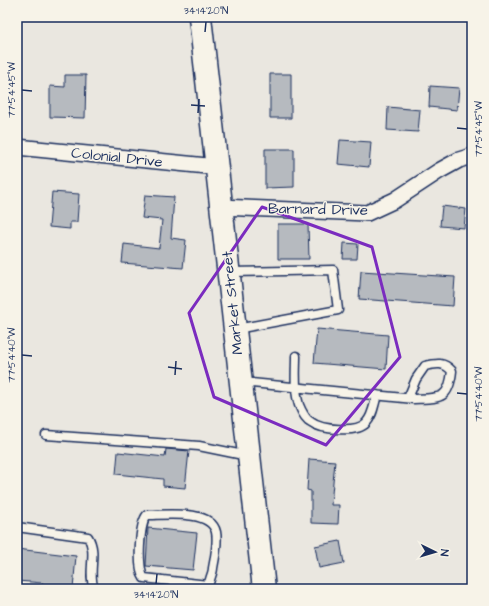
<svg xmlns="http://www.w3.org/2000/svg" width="489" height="606" font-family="'Architects Daughter',sans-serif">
  <rect width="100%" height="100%" fill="#eae7e0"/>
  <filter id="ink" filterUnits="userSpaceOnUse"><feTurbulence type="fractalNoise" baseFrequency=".025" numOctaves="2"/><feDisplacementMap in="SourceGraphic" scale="8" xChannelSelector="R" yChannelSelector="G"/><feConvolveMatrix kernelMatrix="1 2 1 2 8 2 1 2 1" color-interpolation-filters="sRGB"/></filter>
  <g filter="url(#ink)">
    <path fill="#b6babf" stroke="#1b2f5e" d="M270,74h21v44h-21z
      M65,75h21l-1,43 -35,-1v-31l15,1z
      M430,86l29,2 -2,22 -28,-3z
      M388,107l32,3 -2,22 -31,-2z
      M340,140l31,2 -2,25 -31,-3z
      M265,149h29v38l-29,1z
      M52,192l27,2 -2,28h-7v7l-21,-2z
      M145,195l29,2 -3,41 15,2 -3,28 -61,-5 2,-19 35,4 3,-28 -20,-2z
      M442,206l24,3 -2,19 -24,-2z
      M278,224h30l1,35h-31z
      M344,243l14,1 -1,15h-14z
      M361,271l94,6 -2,29 -94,-7z
      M317,329l71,6 -2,34 -72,-6z
      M166,449l23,2 -4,37 -22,-2v-7l-47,-5 2,-22 47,5z
      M309,459l26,2 -4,44h8l-1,19 -27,-1v-32l-4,-1z
      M148,528l49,5 -4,37 -47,-4z
      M340,541l4,22 -25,5 -4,-22z
      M17,549l59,7 -3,33h-31l1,-6 -26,-2z"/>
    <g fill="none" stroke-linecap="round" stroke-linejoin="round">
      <defs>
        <path id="service" d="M230,272l103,-2 5,40 -102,19
          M296,356c0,15 -2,34 3,49 2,5 7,15 12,17 10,8 46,11 55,1 7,-7 8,-19 11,-28
          M242,382l172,17c26,-1 35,1 38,-28 -8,-9 -15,-8 -27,-5l-9,13 -8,19
          M46,435l153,11 49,10
          M17,527l71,10c10,16 -1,35 6,52
          M208,585l-64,-7c-7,-9 -5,-54 3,-63 18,0 64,-6 69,17 2,10 -1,26 -3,36 0,7 -6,14 -4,21"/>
        <path id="minor" d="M17,147l200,20
          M221,207l146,6 28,-13 44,-29 20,-11 13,-4"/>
        <path id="primary" d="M200,17l64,572"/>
      </defs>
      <use href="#service" stroke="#1b2f5e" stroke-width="11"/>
      <use href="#minor" stroke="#1b2f5e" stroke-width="18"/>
      <use href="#primary" stroke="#1b2f5e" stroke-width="25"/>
      <use href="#service" stroke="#f7f3e8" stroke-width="8"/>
      <use href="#minor" stroke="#f7f3e8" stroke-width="15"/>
      <use href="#primary" stroke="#f7f3e8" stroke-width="22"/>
    </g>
  </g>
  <path fill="none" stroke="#7b2cbf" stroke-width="3" stroke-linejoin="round" d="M262,207l110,40 28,110 -74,88 -112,-48 -25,-84z"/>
  <path fill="none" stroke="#1b2f5e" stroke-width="1.5" d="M205,32l1,-10M22,90l10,1M191,105l14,1M198,113l1,-14M457,128l10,1M22,355l10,1M168,367l14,2M175,375l1,-14M457,393l10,1M156,584l1,-10"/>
  <g text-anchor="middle" stroke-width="3" stroke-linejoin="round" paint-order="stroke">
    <g font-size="15" fill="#1b2f5e" stroke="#f7f3e8">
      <text transform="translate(117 157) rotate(6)" y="5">Colonial Drive</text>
      <text transform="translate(318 209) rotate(1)" y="5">Barnard Drive</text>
      <text transform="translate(232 303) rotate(-96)" y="5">Market Street</text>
    </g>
  </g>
  <rect width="489" height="606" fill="none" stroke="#f7f3e8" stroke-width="44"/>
  <g transform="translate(435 552) rotate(95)" stroke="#f7f3e8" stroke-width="3" paint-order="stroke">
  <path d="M0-3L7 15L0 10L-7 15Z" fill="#1b2f5e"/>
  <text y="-6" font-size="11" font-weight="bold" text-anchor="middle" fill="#1b2f5e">N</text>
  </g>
  <rect x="22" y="22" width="445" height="562" fill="none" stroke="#1b2f5e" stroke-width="1.5"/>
  <g font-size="10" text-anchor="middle" fill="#1b2f5e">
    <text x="206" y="14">34°14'20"N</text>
    <text transform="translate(11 90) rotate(-90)" y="4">77°54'45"W</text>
    <text transform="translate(478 129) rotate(-90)" y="4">77°54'45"W</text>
    <text transform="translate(11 355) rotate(-90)" y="4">77°54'40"W</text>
    <text transform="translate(478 394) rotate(-90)" y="4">77°54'40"W</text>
    <text x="156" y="598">34°14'20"N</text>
  </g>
</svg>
